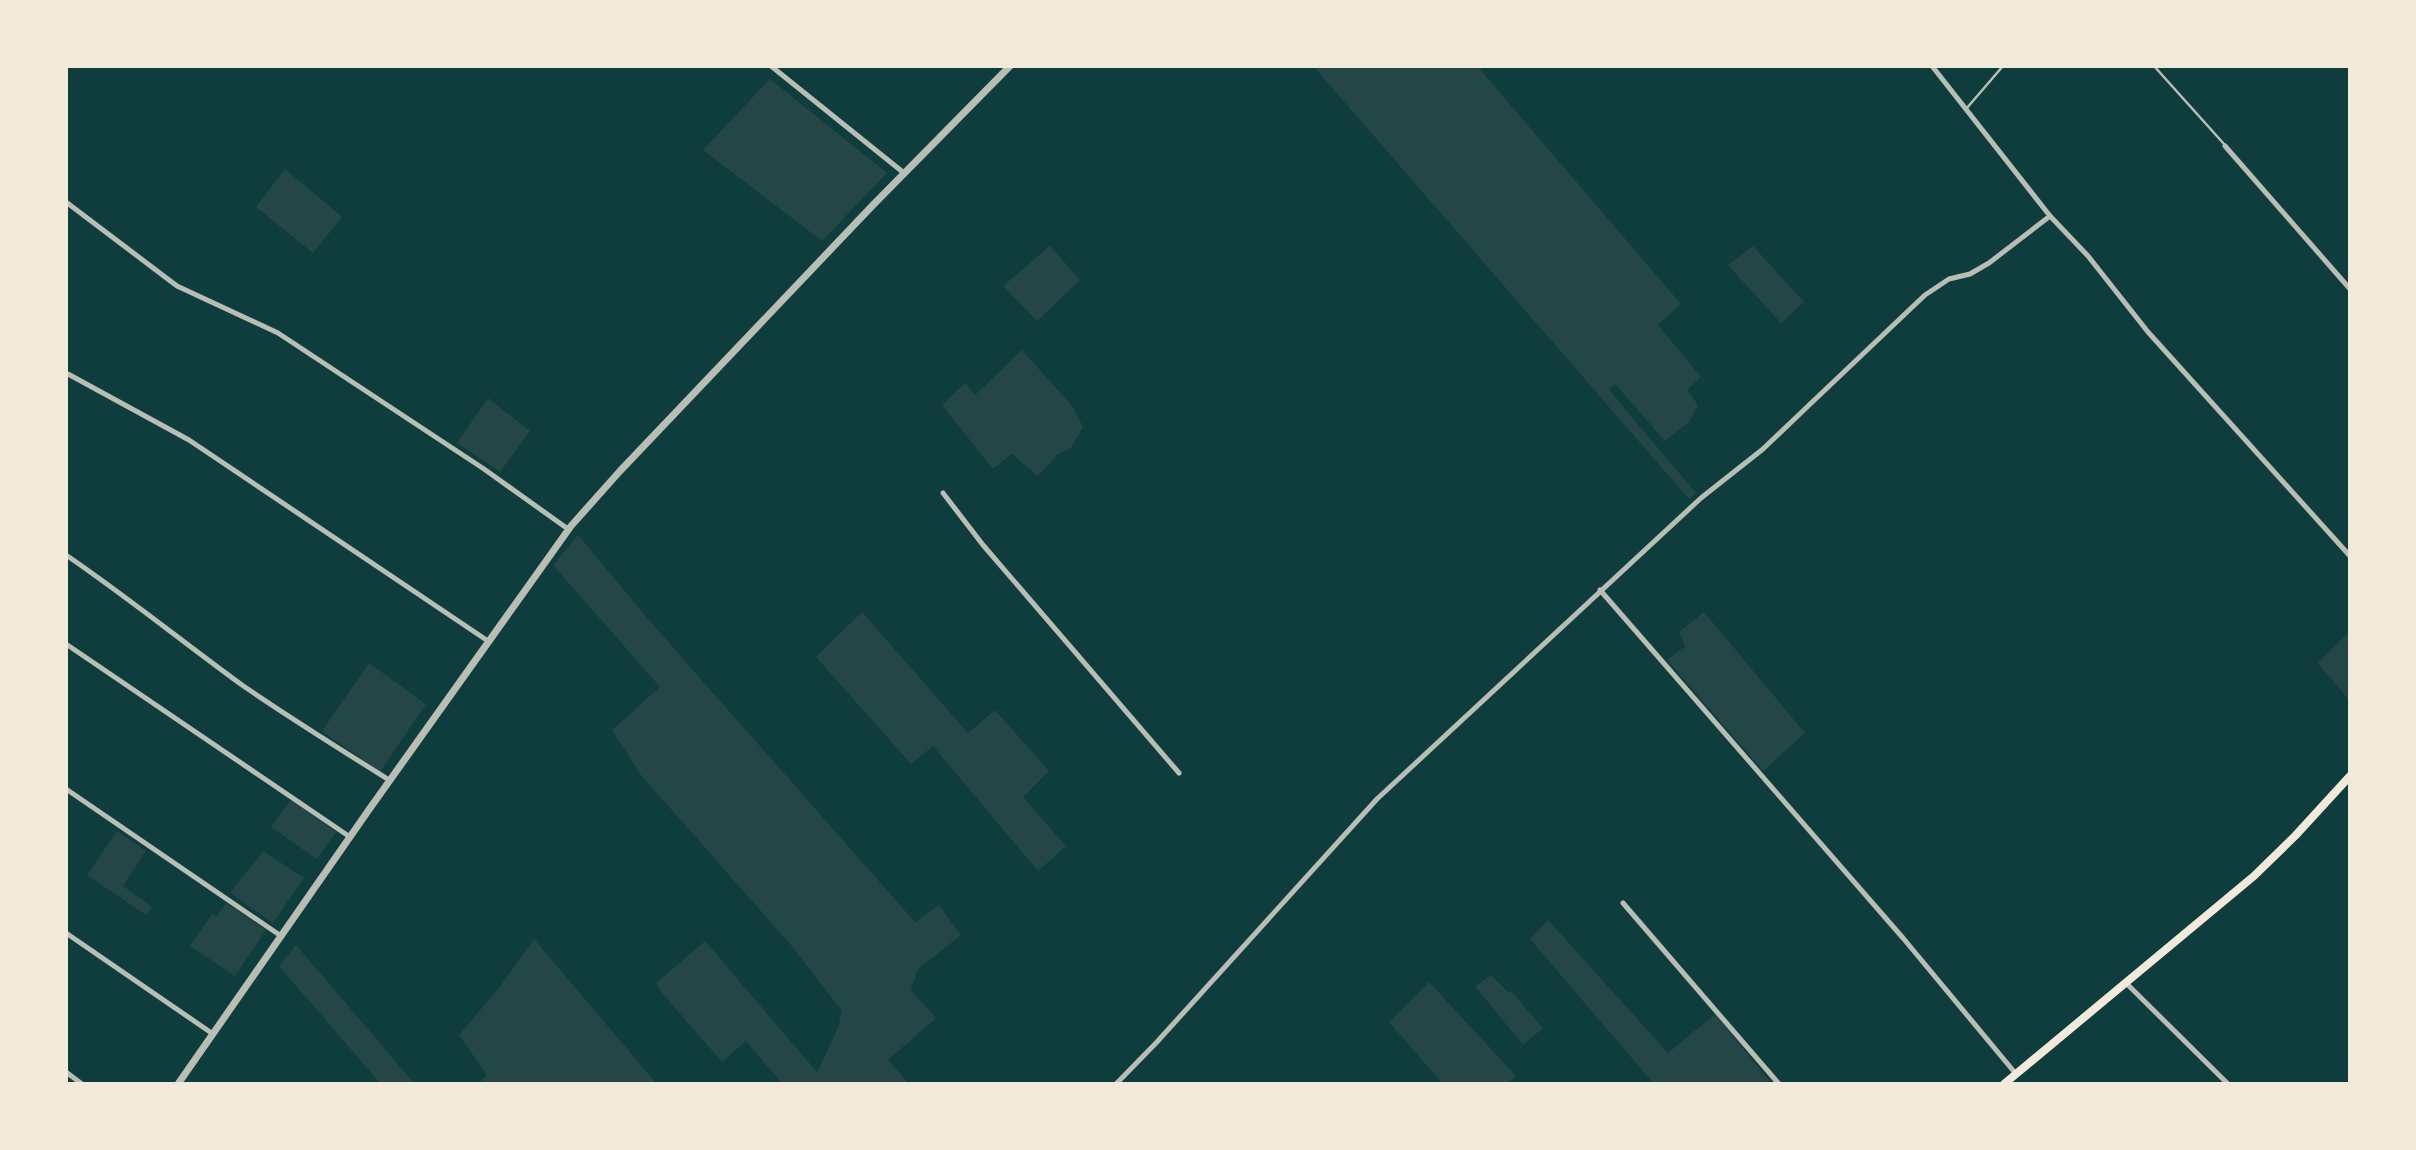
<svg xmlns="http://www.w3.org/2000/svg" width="2416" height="1150" font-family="Figtree,sans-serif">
  <rect width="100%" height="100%" fill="#0f3d3e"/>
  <path fill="#244646" d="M1314,67h164l203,237 -23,21 43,52 -14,13 11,15 -9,17 -24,19 -50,-57 -6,6 87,103 -7,6z
    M770,79l117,94 -65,68 -119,-91z
    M285,169l57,48 -29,36 -57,-46z
    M1050,246l30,34 -43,41 -34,-35z
    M1753,246l51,56 -23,21 -53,-58z
    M1022,350l51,57 10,20 -12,21 -13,6 -20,22 -26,-22 -19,15 -51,-64 23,-22 10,12z
    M488,398l42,33 -30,41 -43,-29z
    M578,535l70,84 267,303 24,-17 22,30 -43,34 -7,21 25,28 -48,42 20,23h-126l-36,-42 -24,21 -59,-68 -7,-11 49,-42 112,131 21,-44 4,-17 -52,-67 -150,-170 -28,-44 48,-43 -107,-122z
    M862,612l106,121 27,-23 54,61 -26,26 43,49 -28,25 -105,-125 -22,18 -95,-107z
    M1704,612l101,121 -42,38 -96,-111 18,-14 -6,-14z
    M2349,632v68l-31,-37z
    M369,663l57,41 -46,68 -58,-41z
    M291,800l45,32 -19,27 -46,-32z
    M117,831l29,20 -23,35 29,21 -6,8 -59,-40z
    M263,851l41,27 -31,45 -43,-30c10,-15 23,-26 33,-42z
    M226,903l40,27 -31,46 -45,-30 22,-32 5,2z
    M1548,920l120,133 47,-39 56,69h-118l-123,-144z
    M534,939l122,144h-177l8,-8 -28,-40 40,-47z
    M296,945l118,138h-34l-101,-117z
    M1491,975l17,17h4l31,36 -20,17 -48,-59z
    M1429,982l87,94 -9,7h-65l-53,-61z"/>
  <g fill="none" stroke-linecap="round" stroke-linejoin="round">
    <path stroke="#b8beb3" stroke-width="2.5" d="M2154,66l70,78
      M1966,109l37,-43"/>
    <path stroke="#b8beb3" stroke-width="5" d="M771,66l133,107
      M1932,66l118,150 38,40 60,76 202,224
      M2225,146l125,143
      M66,202l111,84 101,47 206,136 84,60
      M68,374l121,66 299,201
      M943,493l40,52 196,228
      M66,555c60,41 117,87 176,130 48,33 98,64 147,95
      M1600,590l303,348 113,136
      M66,644l284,193
      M66,789l215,147
      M1623,903l156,181
      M66,933l147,101
      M2126,983l102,101
      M66,1072l16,12
      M1116,1084l40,-41 221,-244 324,-301 62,-49 43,-41 119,-113 24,-16 21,-5 19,-11 61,-47"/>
    <path stroke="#b8beb3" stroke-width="7" d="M178,1084l190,-273 203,-285 49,-55 253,-266 137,-139"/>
    <path stroke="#f1e9da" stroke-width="8" d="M2004,1084l250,-208 41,-40 55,-60"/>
  </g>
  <rect width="2416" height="1150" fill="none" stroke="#f1e9da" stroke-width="136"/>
</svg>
